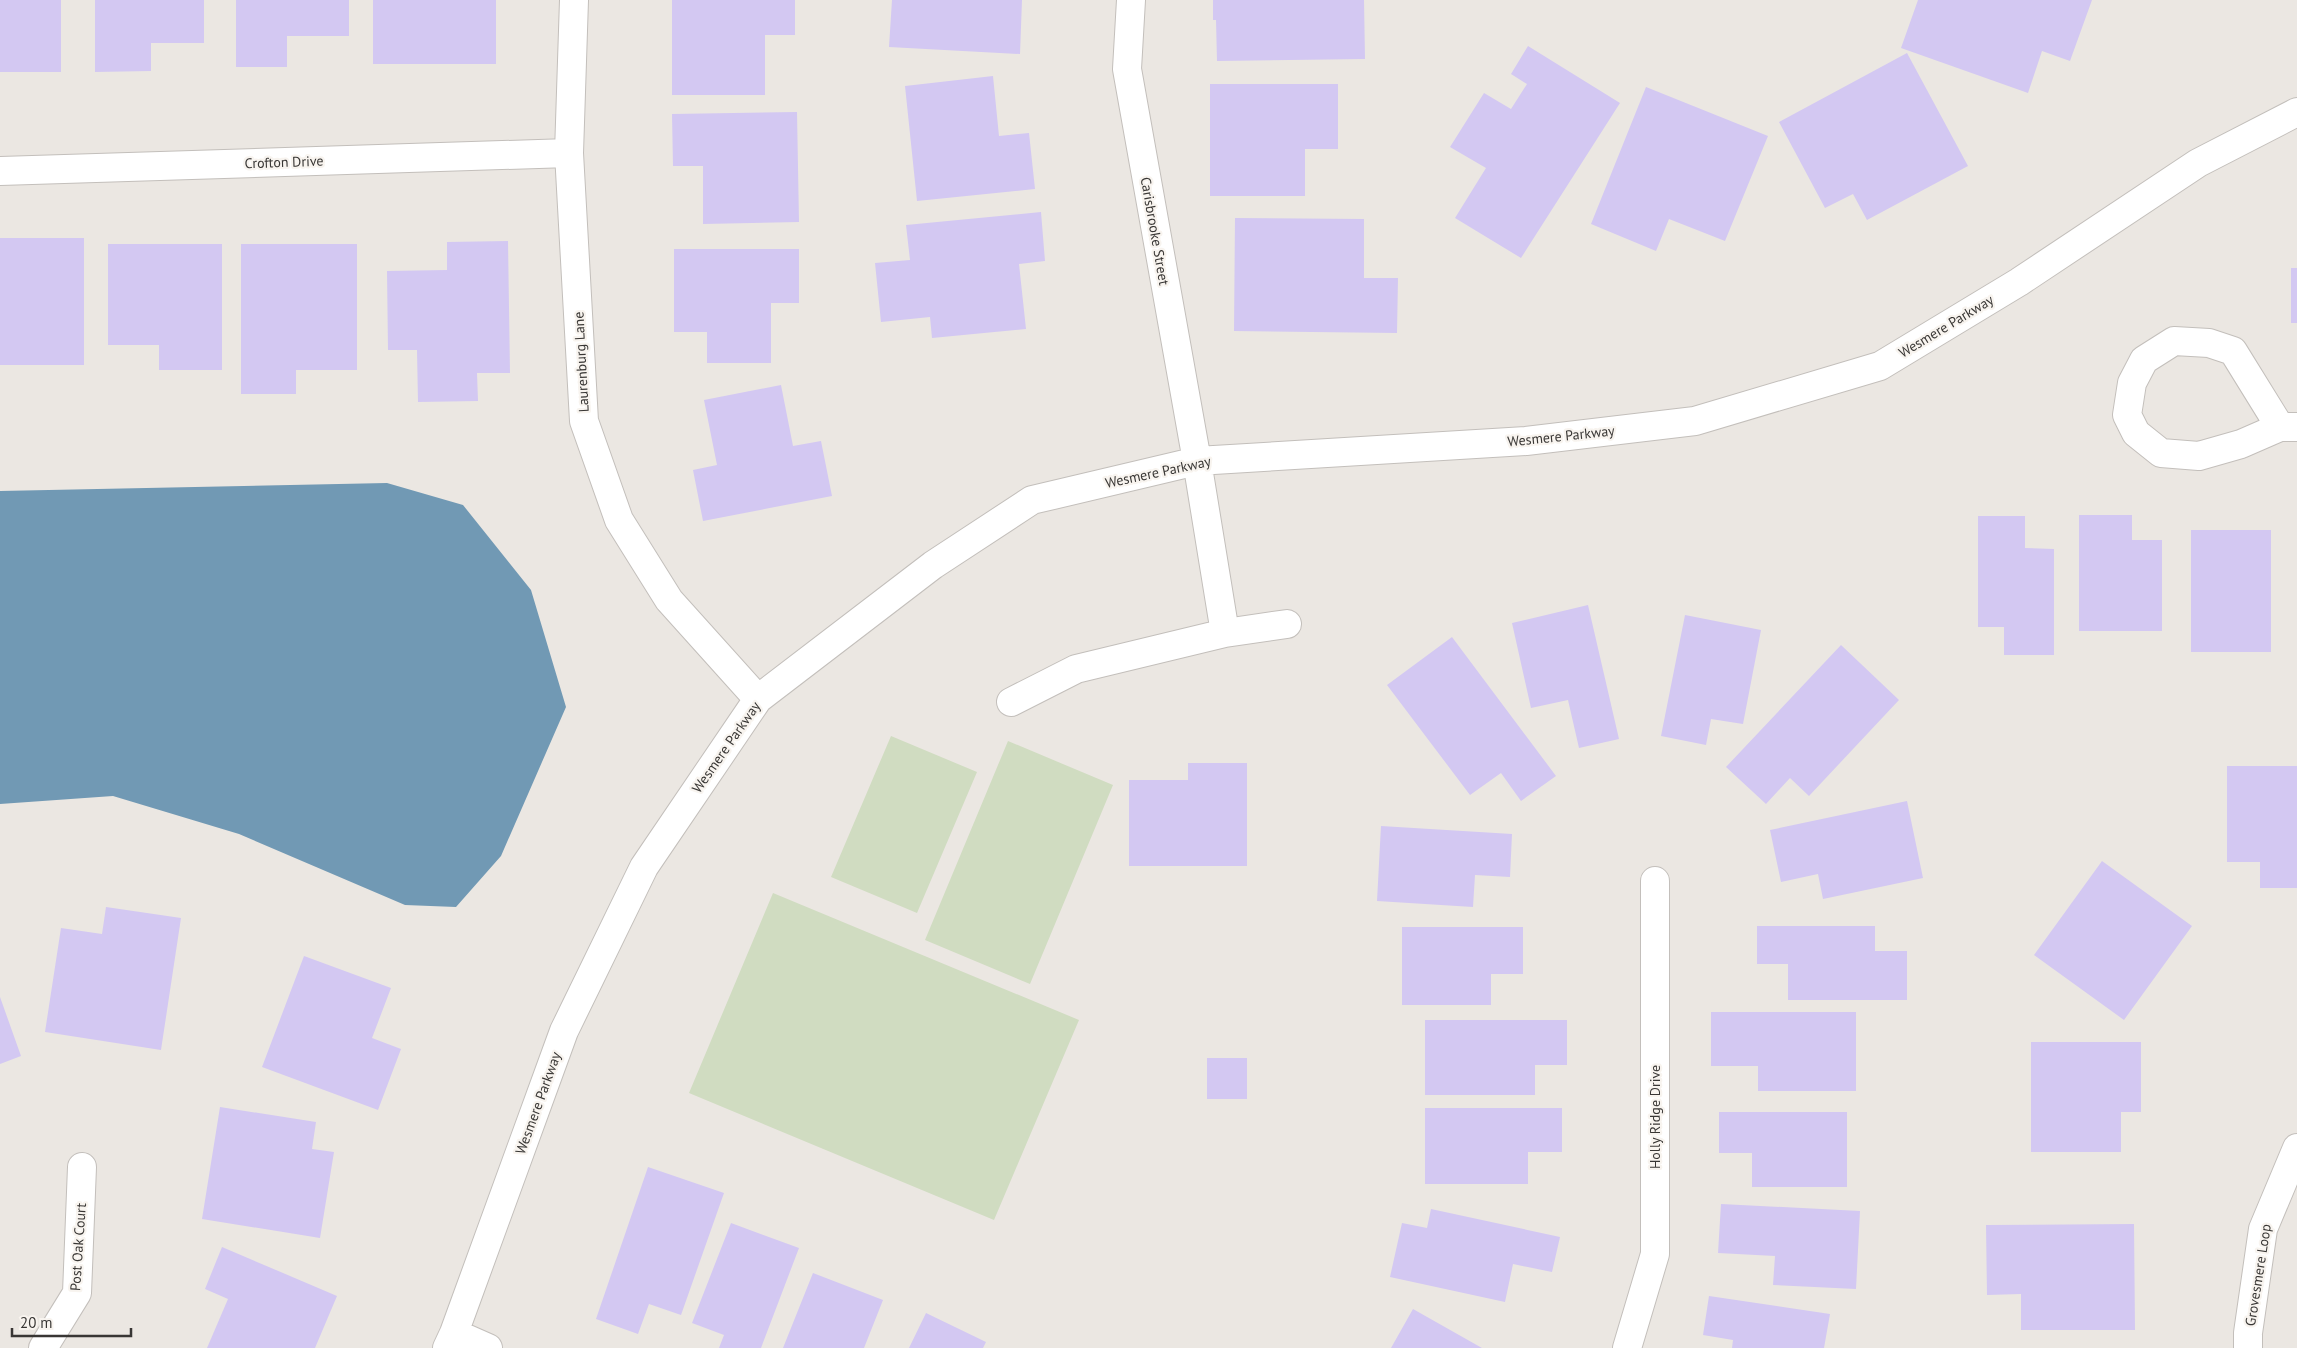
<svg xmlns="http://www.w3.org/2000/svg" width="2297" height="1348" font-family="'PT Sans',sans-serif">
  <rect width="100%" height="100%" fill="#ebe7e2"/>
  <path fill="#d0dcc1" d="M891,736l86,36 -60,141 -86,-36z
    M1008,741l105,44 -83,199 -105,-44z
    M773,893l306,127 -85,200 -305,-127z"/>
  <path fill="#7199b4" d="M387,483l76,22 68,85 35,117 -65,149 -45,51 -51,-2 -166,-71 -126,-38 -113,8v-313z"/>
  <path fill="#d3c8f2" d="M0,0h61v72h-61z
    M95,0h109v43h-53v28l-56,1z
    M236,0h113v36h-62v31h-51z
    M373,0h123v64h-123z
    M672,0h123v35h-30v60h-93z
    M892,0h130l-2,54 -131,-7z
    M1213,0h151l1,59 -148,2 -1,-41h-3z
    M1918,0h174l-22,61 -28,-10 -14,42 -127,-45z
    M1528,46l92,57 -99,155 -66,-40 31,-50 -36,-21 34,-54 27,16 16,-25 -16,-10z
    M1907,53l61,113 -101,54 -14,-26 -28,14 -46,-86z
    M993,76l6,60 30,-3 6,56 -118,12 -12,-115z
    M1210,84h128v65h-33v47h-95z
    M1646,87l122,49 -43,105 -56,-22 -13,32 -65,-27z
    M797,112l2,110 -96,2v-58h-30l-1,-52z
    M1041,212l4,49 -26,3 7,65 -94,9 -2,-21 -49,5 -6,-59 35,-3 -4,-35z
    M1235,218l129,1v59h34l-1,55 -163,-2z
    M0,238h84v127h-84z
    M508,241l2,132h-33l1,28 -60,1 -1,-52h-29l-1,-79 60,-1v-28z
    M108,244h114v126h-63v-25h-51z
    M241,244h116v126h-61v24h-55z
    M674,249h125v54h-28v60h-64v-31h-33z
    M2291,268h6v55h-6z
    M781,385l12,61 28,-5 11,55 -129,25 -10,-51 24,-5 -13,-65z
    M2079,515h53v25h30v91h-83z
    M1978,516h47v32l29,1v106h-50v-28h-26z
    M2191,530h80v122h-80z
    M1588,605l31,134 -40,9 -11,-48 -37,8 -19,-85z
    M1685,615l76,15 -18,94 -32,-5 -5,26 -45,-9z
    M1452,637l104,139 -35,25 -20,-28 -31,22 -83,-110z
    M1841,645l58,55 -90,96 -19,-18 -24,26 -40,-37z
    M1188,763h59v103h-118v-86h59z
    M2227,766h70v122h-37v-26h-33z
    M1907,801l16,77 -100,21 -5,-25 -37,8 -11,-52z
    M1381,826l131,8 -2,43 -35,-2 -2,32 -96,-6z
    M2102,861l90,65 -68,94 -90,-65z
    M106,907l75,11 -20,132 -116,-18 16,-104 41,6z
    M1757,926h118v25h32v49h-119v-36h-31z
    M1402,927h121v47h-32v31h-89z
    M304,956l87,32 -19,50 29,11 -23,61 -116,-43z
    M0,997l21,59 -21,8z
    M1711,1012h145v79h-98v-25h-47z
    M1425,1020h142v45h-32v30h-110z
    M2031,1042h110v70h-20v40h-90z
    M1207,1058h40v41h-40z
    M220,1107l96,15 -4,27 22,3 -14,86 -118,-19z
    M1425,1108h137v44h-34v32h-103z
    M1719,1112h128v75h-95v-34h-33z
    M648,1167l76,26 -43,122 -32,-11 -11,30 -42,-15z
    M1721,1204l139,7 -4,78 -83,-4 2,-29 -57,-3z
    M1431,1209l129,28 -8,35 -39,-8 -8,38 -115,-25 12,-54 25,5z
    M731,1223l68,25 -38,100h-42l5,-13 -32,-12z
    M2134,1224l1,106h-114v-36l-34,1 -1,-70z
    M222,1247l115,49 -22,52h-108l21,-49 -23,-10z
    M813,1273l70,27 -19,48h-81z
    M1709,1296l121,18 -6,34h-92l1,-8 -30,-5z
    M1413,1309l69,39h-91z
    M926,1313l60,29 -3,6h-74z"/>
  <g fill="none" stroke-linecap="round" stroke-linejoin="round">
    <defs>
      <path id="minor" d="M574,0l-5,153 15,268 35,99 50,80 89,99
        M0,171l569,-18
        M2280,427l-47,-76 -24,-8 -35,-2 -30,19 -12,23 -5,32 9,18 25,20 38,3 42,-12 39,-17h17
        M1225,633l62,-9
        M1011,702l65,-33 149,-36 -28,-172 -70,-392 4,-69
        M454,1333l34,15
        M43,1348l34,-55 5,-126
        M447,1348l7,-15 110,-302 80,-164 114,-168 175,-134 99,-65 165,-39 329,-20 169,-20 185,-55 139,-84 179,-119 99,-51
        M1627,1348l28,-94v-373
        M2248,1348v-15l15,-104 34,-81"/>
    </defs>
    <use href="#minor" stroke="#c3bfbb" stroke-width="30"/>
    <use href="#minor" stroke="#fff" stroke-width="28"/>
  </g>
  <g text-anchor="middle" stroke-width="4.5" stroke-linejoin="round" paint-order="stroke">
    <g font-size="14" fill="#383634" stroke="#f8f4ef">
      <text transform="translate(284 162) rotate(-2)" y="5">Crofton Drive</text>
      <text transform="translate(1155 231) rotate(80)" y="5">Carisbrooke Street</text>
      <text transform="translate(1946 326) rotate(-31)" y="5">Wesmere Parkway</text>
      <text transform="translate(581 362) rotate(-93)" y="5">Laurenburg Lane</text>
      <text transform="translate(1561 436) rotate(-6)" y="5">Wesmere Parkway</text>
      <text transform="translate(1158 472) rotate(-12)" y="5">Wesmere Parkway</text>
      <text transform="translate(726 747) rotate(-55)" y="5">Wesmere Parkway</text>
      <text transform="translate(538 1103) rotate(-70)" y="5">Wesmere Parkway</text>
      <text transform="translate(1655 1117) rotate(-90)" y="5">Holly Ridge Drive</text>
      <text transform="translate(78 1247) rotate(-86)" y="5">Post Oak Court</text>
      <text transform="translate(2258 1275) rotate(-81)" y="5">Grovesmere Loop</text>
    </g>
  </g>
  <path d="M12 1328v8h119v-8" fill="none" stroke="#383634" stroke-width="2.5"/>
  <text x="20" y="1328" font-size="15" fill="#383634" stroke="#f8f4ef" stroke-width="4" paint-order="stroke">20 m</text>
</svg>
